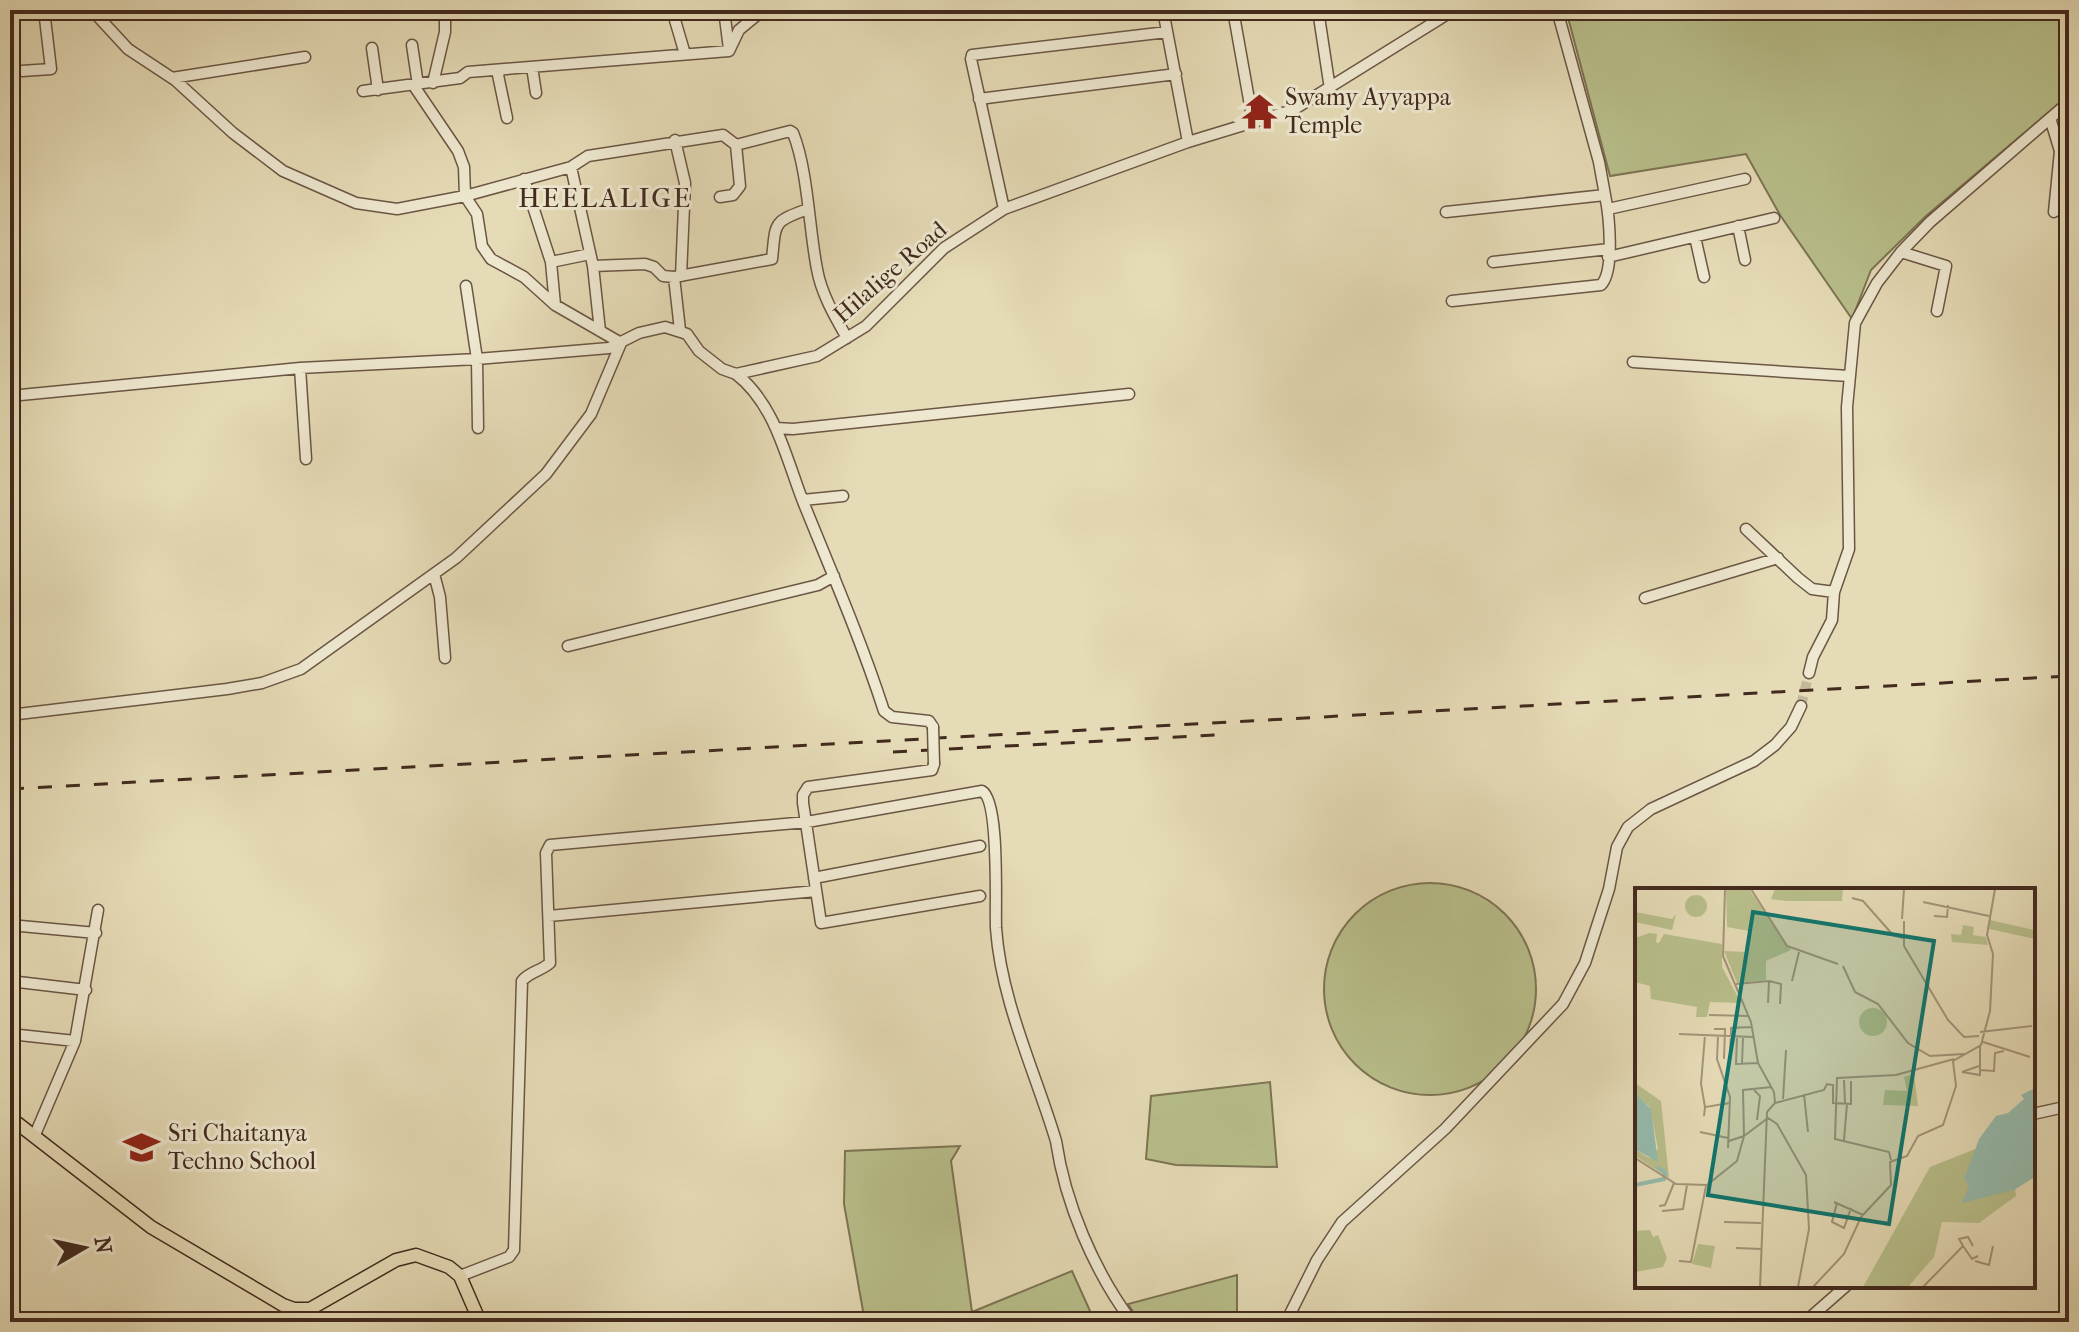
<svg xmlns="http://www.w3.org/2000/svg" width="2079" height="1332" font-family="'IM FELL French Canon',serif">
  <rect width="100%" height="100%" fill="#e5dbb6"/>
  <filter id="stains"><feTurbulence type="fractalNoise" baseFrequency=".0025" numOctaves="4"/><feColorMatrix values="0 0 0 0 .2 0 0 0 0 .09 0 0 0 0 .02 0 0 0 .5 -.17"/></filter>
  <radialGradient id="worn" r=".72"><stop offset=".6" stop-color="#630" stop-opacity="0"/><stop offset="1" stop-color="#630" stop-opacity=".3"/></radialGradient>
  <path fill="#b8bf8b" stroke="#7d7454" stroke-width="2" d="M1566,10h503v85l-143,121 -55,54 -19,49 -72,-104 -34,-61 -136,22z
    M1324 989a106 106 0 1 1 212 0a106 106 0 1 1-212 0Z
    M1270,1082l7,85 -101,-2 -30,-6 5,-63z
    M960,1146l-9,15 21,151 100,-41 23,51h-230l-21,-118 1,-53z
    M1237,1275v47h-97l-12,-18z"/>
  <g fill="none" stroke-linecap="round" stroke-linejoin="round">
    <path stroke="#c4b898" stroke-width="10" stroke-dasharray="10 5" stroke-linecap="butt" d="M1801,706l8,-33"/>
    <defs>
      <path id="minor" d="M672,10l13,44
        M724,10l5,39
        M1163,10l25,132
        M1233,10l20,112
        M1318,10l12,79
        M412,45l6,40
        M372,48l6,42
        M532,67l4,26
        M500,70l-2,5 9,43
        M22,71l29,-2 -7,-59
        M172,78l133,-21
        M433,83l12,-51v-22
        M414,86l44,65 6,16 1,29 106,-29 17,-11 135,-21 13,10 54,-14 3,2c15,37 16,96 24,136 4,24 18,48 30,69
        M363,91l97,-13 8,-6 261,-21 10,-21 24,-20
        M979,99l197,-25
        M2050,118l10,33 9,9
        M675,140l10,43 -4,93
        M571,167l22,99 7,65
        M524,179l27,83 39,-8
        M720,197l13,-2 7,-9 -4,-41
        M1004,209l-33,-150 1,-4 195,-23
        M1608,209l137,-30
        M1446,212l159,-17 -6,-33 -42,-152
        M2054,212l6,-61
        M1738,226l7,34
        M1695,237l9,40
        M1901,252l45,14 -9,45
        M1608,257l166,-39
        M551,262l4,43
        M1493,262l116,-13
        M593,266l52,-2 9,3 9,9 11,1 98,-18c4,-37 0,-37 36,-50
        M674,277l6,53
        M466,286l11,73 1,69
        M1452,301l149,-16c14,-14 8,-71 4,-90
        M1633,362l216,14
        M300,368l6,91
        M736,374c40,31 50,85 68,130 28,69 57,136 80,207l8,6 37,4 4,6
        M10,396l290,-28 177,-9 132,-11 30,-15 26,-6 22,7 12,17 23,18 14,5 81,-18 49,-30 78,-78 60,-39 184,-67 105,-32 161,-100
        M776,428l17,1 336,-35
        M803,500l40,-4
        M1746,529l52,49 14,11 22,3
        M434,574l6,23 5,61
        M1645,598l133,-40
        M568,646l250,-61 16,-9
        M1809,673l4,-16 19,-37 2,-28 15,-43 -2,-142 8,-84 22,-40 24,-31 29,-30 139,-120
        M10,715l217,-26 35,-6 39,-14 155,-111 90,-84 45,-60 30,-71 -66,-38 -31,-28 -33,-18 -9,-13 -5,-32 -12,-18 -68,13 -41,-6 -73,-32 -50,-38 -58,-53 -47,-31 -36,-39
        M934,764l-2,6 -124,17 -5,8v8l18,120 159,-27
        M814,878l166,-32
        M549,916l267,-25
        M10,925l86,8
        M10,981l76,9
        M10,1034l65,7
        M2033,1114l36,-8
        M34,1137l41,-96 23,-131
        M460,1276l49,-19 5,-7 8,-269c7,-9 19,-10 28,-18l-4,-110 4,-8 257,-23 175,-31c18,10 13,113 14,137 5,73 39,143 60,213 9,62 38,130 76,181
        M1286,1322l31,-62 25,-38 103,-93 118,-125 22,-41 24,-74 8,-42 11,-20 23,-18 103,-48 21,-16 16,-18 10,-21
        M1805,1322l41,-36"/>
      <path id="major" d="M10,1121l7,2 134,104 132,78 11,4h16l86,-49 20,-5 33,12 11,9 20,46"/>
    </defs>
    <use href="#minor" stroke="#6b5644" stroke-width="13"/>
    <use href="#major" stroke="#422a1e" stroke-width="15"/>
    <use href="#minor" stroke="#eee8d0" stroke-width="10"/>
    <use href="#major" stroke="#e5dbb6" stroke-width="12"/>
    <path stroke="#422a1e" stroke-width="3" stroke-dasharray="14 14" stroke-linecap="butt" d="M893,752l323,-17
      M10,789l2059,-113"/>
    <defs>
      <path id="minor-bridge" d="M933,727l1,37"/>
    </defs>
    <use href="#minor-bridge" stroke="#6b5644" stroke-width="13" stroke-linecap="butt"/>
    <use href="#minor-bridge" stroke="#eee8d0" stroke-width="10"/>
  </g>
  <defs>
    <symbol id="temple-bare" viewBox="-9 -9 18 18"><path d="M0-6L5-2H3V0L6.5 2.5H4V6H1.5V3h-3V6H-4V2.5H-6.5L-3 0V-2H-5Z" fill="#8f2418" stroke="#eee8d0" stroke-width="2.5" paint-order="stroke"/></symbol>
    <symbol id="school-bare" viewBox="-9 -9 18 18"><path d="M0-5L7-2L0 1L-7-2ZM-4 1L0 2.5L4 1V4Q0 6-4 4Z" fill="#8f2418" stroke="#eee8d0" stroke-width="2.5" paint-order="stroke"/></symbol>
  </defs>
  <g fill-rule="evenodd">
    <use href="#temple-bare" x="1234" y="86" width="51" height="51"/>
    <use href="#school-bare" x="116" y="1122" width="51" height="51"/>
  </g>
  <g text-anchor="middle" stroke-width="6" stroke-linejoin="round" paint-order="stroke">
    <g font-size="24" fill="#422a1e" stroke="#eee8d0" text-anchor="start">
      <text x="1285" y="105">Swamy Ayyappa<tspan x="1285" dy="28">Temple</tspan></text>
      <text x="168" y="1141">Sri Chaitanya<tspan x="168" dy="28">Techno School</tspan></text>
    </g>
    <g font-size="24" fill="#422a1e" stroke="#eee8d0">
      <text transform="translate(890 272) rotate(-41)" y="8">Hilalige Road</text>
    </g>
    <g font-size="28" letter-spacing="2" fill="#422a1e" stroke="#eee8d0">
      <text x="605" y="207">HEELALIGE</text>
    </g>
  </g>
  <g transform="translate(1635 888)">
    <rect width="400" height="400" fill="#e5dbb6"/>
    <path d="M91,1h23l42,61 -25,11v19l-29,3 -13,-32 23,1 2,-21 -22,-4zM140,1h68l-1,12h-55l-16,-2zM50 18a11 11 0 1 1 22 0a11 11 0 1 1-22 0ZM0,24l37,7 4,-5 -4,16 -37,-8zM355,32l44,10 1,9 -46,-10zM328,37l11,2 -1,8 13,2 2,8 -36,-3 -1,-8 10,1zM15,45l7,1 -1,8 3,1 5,-9 58,10v23l19,36 -31,-1 -3,15h-11l1,-10 -46,-8 -1,-13 -15,-4v-44zM224 134a14 14 0 1 1 28 0a14 14 0 1 1-28 0ZM279,186l4,32 -35,-1 2,-15 22,1 -3,-14zM0,195l26,18 8,77 -34,-22v-7l14,9 9,-9 -8,-42 -14,-12zM348,258l32,41 1,9 -37,27 -37,-1 -8,35 -26,30h-45l67,-120zM15,342l3,7 5,-2 9,23 -4,9 -28,5v-41zM63,356l17,2 -4,22 -19,-4z" fill="#b8bf8b"/>
    <path d="M400,200v89l-21,13 -52,13 7,-17 -5,-7 15,-40 17,-23 12,-3 16,-14 -3,-4zM0,205l16,16 7,53 -23,-13z" fill="#96bbad"/>
    <path fill="none" stroke="#96bbad" stroke-width="4" d="M0,297l29,-6 1,-7 -8,-5"/>
    <path fill="none" stroke="#a49479" stroke-width="2" d="M90,1l-2,67 28,66 7,41 16,29 1,11 -8,9 -7,175M116,1l36,57 51,18M217,10l11,3 30,34 10,3M288,14l66,14M299,28l13,1 1,-12M267,31l2,-30M269,33v25l44,74 16,17 15,-1M208,78l12,26 23,12 30,39 22,13 34,-2M134,93l12,3 -1,20M157,93l7,-29M101,96l33,-3 -1,22M74,127l40,1M79,141h11l-1,30M345,144l52,-6M44,146l74,3M70,147l-4,49 4,23M83,148l-1,23 13,38 -2,51M102,149l-1,27 22,-1M348,154l47,15M95,172l1,-32 20,-1M107,176l1,-27M344,178l-17,6 18,3v-29M345,182l14,1 1,-18 9,-2M209,192l1,24M119,202l6,6 -3,24M169,206l4,38M148,211l3,-49M140,215l49,-13 3,-6 6,1v18l18,1v-23M69,228l1,-9 25,-4M65,244l28,6M209,252l3,-36M94,253l15,-5 -1,-46 29,-3M0,270l41,26 31,1 30,-24 7,-25 24,-18 9,6 29,51 3,54 -11,58M256,272l-2,-8 -54,-13 2,-61 59,-3 58,-16M199,314l29,13M202,315l-5,19 12,6 7,-20M24,318l6,-1 9,-22M27,323l21,-2 4,-24M89,334l37,1M328,358l-4,-7 9,-2 5,9M101,360l25,1M44,373l12,1 15,-76M340,373l14,4 4,-19M178,399l31,-33 17,-37 30,-32 -1,-23 17,-6 11,-20 25,-11 13,-39 -3,-25 28,-16 9,-34 3,-57 -6,-19 8,-46M288,399l40,-41 9,13 6,-3"/>
    <path fill="#0f766e" fill-opacity="0.15" stroke="#0f766e" stroke-width="4" d="M118,24l181,29 -45,283 -181,-29z"/>
    <rect width="400" height="400" fill="none" stroke="#422a1e" stroke-width="4"/>
  </g>
  <rect width="2079" height="1332" fill="none" stroke="#e5dbb6" stroke-width="40"/>
  <rect x="12" y="12" width="2055" height="1308" fill="none" stroke="#422a1e" stroke-width="4"/>
  <rect x="20" y="20" width="2039" height="1292" fill="none" stroke="#422a1e" stroke-width="2"/>
  <g transform="translate(84 1248) rotate(81)" stroke="#eee8d0" stroke-width="6" paint-order="stroke">
  <path d="M0-6L14 30L0 20L-14 30Z" fill="#422a1e"/>
  <text y="-12" font-size="22" font-weight="bold" text-anchor="middle" fill="#422a1e">N</text>
  </g>
  <rect width="100%" height="100%" filter="url(#stains)"/>
  <rect width="100%" height="100%" fill="url(#worn)"/>
</svg>
